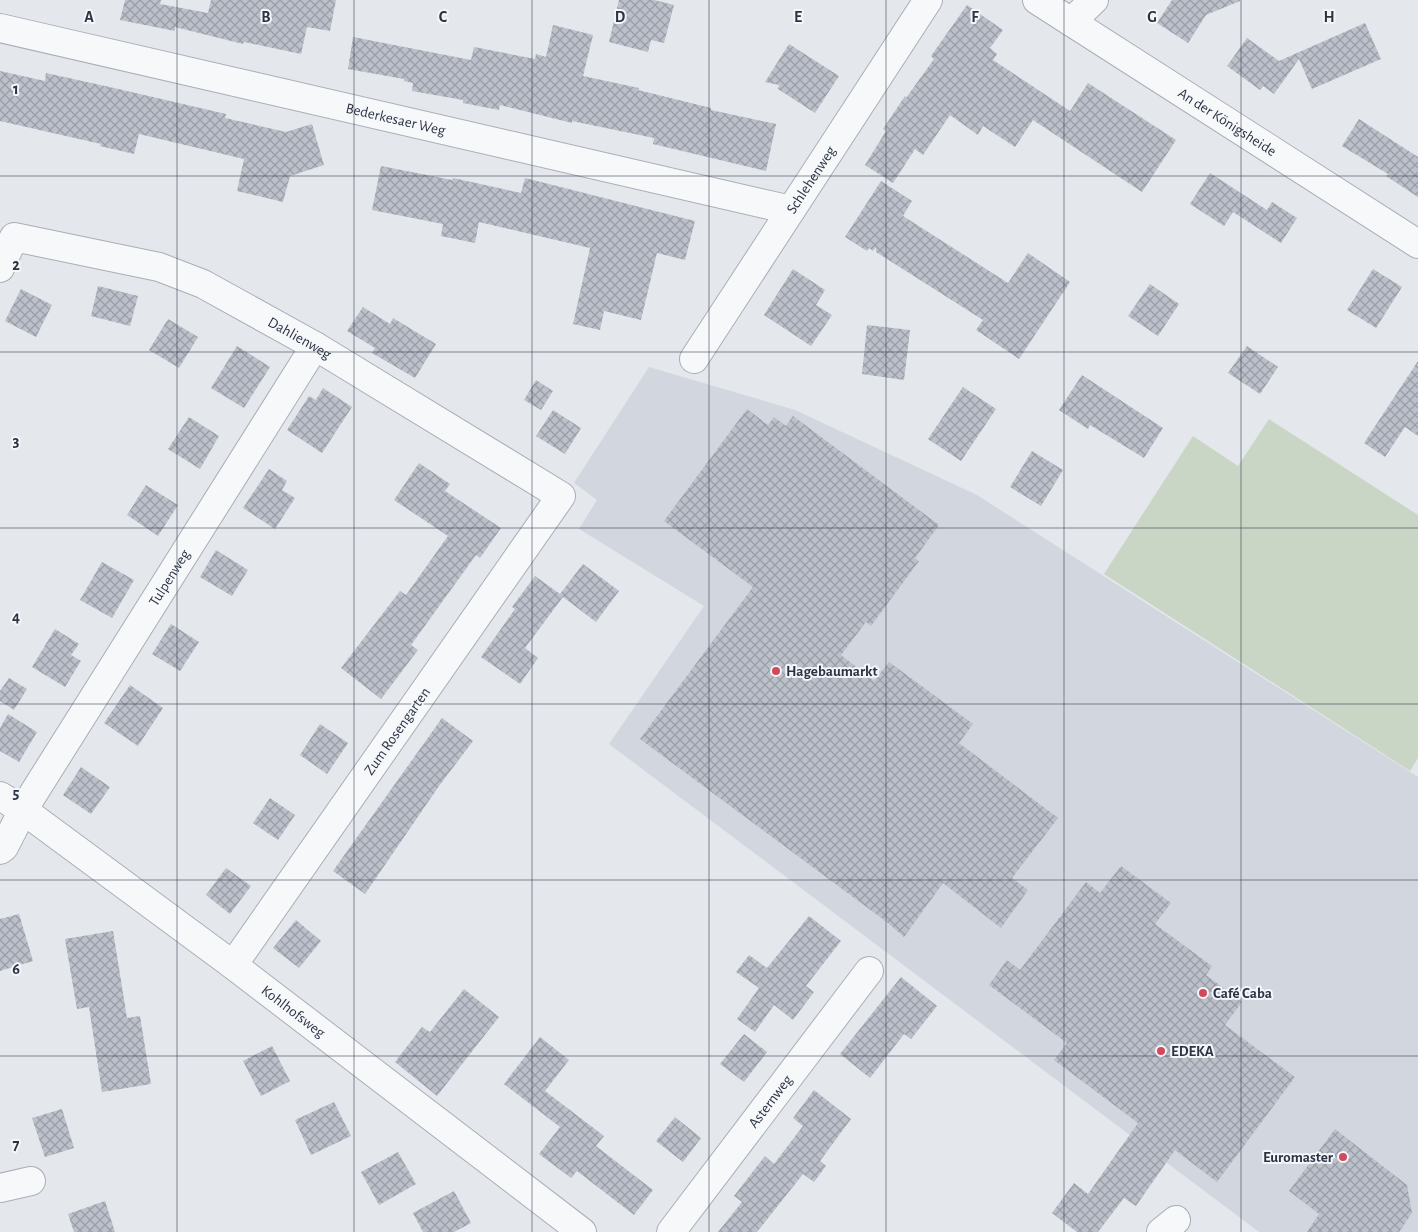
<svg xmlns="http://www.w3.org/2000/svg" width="1418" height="1232" font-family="'Alegreya Sans',sans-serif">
  <defs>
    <pattern id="building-cross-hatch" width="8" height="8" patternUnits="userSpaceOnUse" patternTransform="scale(1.25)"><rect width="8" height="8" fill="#bbc0ca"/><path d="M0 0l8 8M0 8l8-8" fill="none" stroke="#989da6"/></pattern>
  </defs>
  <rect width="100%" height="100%" fill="#e4e7ec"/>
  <path fill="#d2d6de" d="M649,367l146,43 182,85 441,282v455h-159l-650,-488 95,-138 -125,-77 18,-29 -23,-17z"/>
  <path fill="#c9d6c5" d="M1269,419l149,96v243l-8,13 -306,-197 89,-138 45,30z"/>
  <path fill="url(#building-cross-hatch)" d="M125,0h36l-1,4 48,9 3,-13h125l-6,31 -23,-4 -6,27 -57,-12 -1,2 -68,-17v4l-55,-11z
    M619,0h35l20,5 -10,38 -13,-3 -3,12 -39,-10z
    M1172,0h68v1l-34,14 -18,28 -31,-20z
    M967,5l36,25 -13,18 7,6 -4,6 77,51 18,-28 88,57 -34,52 -109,-72 -18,27 -32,-21 -5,9 -28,-20 -27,40 -8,-6 -22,34 -28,-18 21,-34 -3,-2 22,-33 1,2 28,-39 -3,-3z
    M1365,23l16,36 -69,30 -13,-30 -25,35 -11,-8 -3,4 -33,-24 20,-28 32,23z
    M553,25l40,10 -10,41 56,12 -1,2 73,18v2l65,14 -10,47 -113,-27 1,-6 -82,-17v2l-72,-18 -1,5 -36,-7v-3l-51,-9 1,-8 -9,-2v-2l-56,-10 5,-32 118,23 3,-13 61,12 1,-5 10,3z
    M789,44l50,32 -24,37 -37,-24 1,-4 -14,-3z
    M0,71l45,10 1,-8 68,15 112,26 -1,4 61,14 26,-8 12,41 -34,11 -7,26 -46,-11 7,-32 -105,-25 -5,20 -34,-8 1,-2 -101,-23z
    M1359,119l59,38v40l-32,-21 2,-2 -46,-28z
    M381,166l71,14 1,-2 68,15 4,-15 170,43 -10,39 -28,-7 -16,67 -37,-9 -4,19 -27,-6 17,-76 -111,-26 -4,21 -34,-7 2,-12 -71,-14z
    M1210,173l57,37 5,-8 25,16 -16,25 -48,-31 -9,14 -34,-22z
    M881,181l31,20 -9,15 105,67 20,-30 42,29 -51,77 -43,-29 7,-10 -107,-68v-5l-3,4 -4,-3 -2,3 -22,-14z
    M793,269l32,21 -9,15 16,10 -21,31 -47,-31z
    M1373,269l29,18 -26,41 -29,-18z
    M1150,284l29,20 -21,32 -30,-20z
    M98,286l40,10 -8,30 -39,-10z
    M21,289l31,16 -16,32 -31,-16z
    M363,307l27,17 3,-6 43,26 -21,34 -43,-25 3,-5 -28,-17z
    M168,319l30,18 -19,31 -30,-18z
    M867,325l43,5 -6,50 -42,-6z
    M237,346l33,21 -26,41 -33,-20z
    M1247,346l31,21 -18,27 -32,-21z
    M1418,361v75l-13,-9 -20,30 -21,-14z
    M1082,375l81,53 -19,30 -54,-33 -2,4 -29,-19z
    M536,380l17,11 -12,19 -17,-10z
    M963,387l33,22 -35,52 -33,-22z
    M323,388l29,19 -30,46 -35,-23 22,-34 7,4z
    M747,409l21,16 6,-8 12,9 7,-10 146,109 -24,33 4,3 -48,65 -5,-4 -25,33 33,26 15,-19 84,62 -14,19 99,75 -46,60 16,12 -27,38 -58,-45 -39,54 -16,-14 -248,-184 113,-152 -89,-66z
    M553,410l28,18 -16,26 -29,-18z
    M189,417l30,19 -19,33 -32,-20z
    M1032,451l31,19 -22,36 -31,-19z
    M419,463l31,21 -5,7 56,37 -21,30 -4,-3 -65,90 7,5 -37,49 -40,-31 59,-77 6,4 42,-59 -54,-36z
    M269,469l18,12 -5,9 13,8 -20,31 -32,-21z
    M146,485l32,20 -20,31 -31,-21z
    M216,550l32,20 -16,26 -32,-19z
    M102,562l32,18 -22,38 -32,-18z
    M583,564l36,27 -23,31 -33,-25 -38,51 13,10 -18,26 -39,-27 34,-48 -3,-2 23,-31 25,18z
    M171,624l28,18 -19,29 -28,-17z
    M55,629l24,15 -8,11 10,6 -16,26 -33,-20z
    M9,678l18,11 -13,21 -14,-9v-10z
    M130,685l33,23 -25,38 -34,-23z
    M8,714l29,18 -18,30 -19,-11v-23z
    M442,718l31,23 -34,45 -74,108 -32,-23z
    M320,724l28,19 -21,31 -27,-19z
    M81,767l29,20 -19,27 -28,-19z
    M270,798l25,17 -17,25 -25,-17z
    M1121,866l50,37 -16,21 57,42 -6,9 36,27 -17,23 70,52 -78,105 -42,-32 -39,56 -12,-8 -26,34h-21l-25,-19 22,-30 14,11 50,-71 -84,-63 13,-17 -78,-58 18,-25 13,10 66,-88 14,11z
    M226,868l25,18 -21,28 -24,-19z
    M19,914l14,47 -33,10v-52z
    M809,916l32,25 -35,45 8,6 -21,28 -19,-15 -19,27 -18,-13 22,-31 -23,-16 13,-17 18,13z
    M296,920l25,21 -22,27 -26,-20z
    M113,931l14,87 13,-2 11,68 -49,8 -13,-85 -12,2 -12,-70z
    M901,977l36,29 -26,33 -7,-5 -34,44 -30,-24z
    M464,989l35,28 -62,79 -42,-34 27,-35 8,5z
    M744,1034l23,18 -23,30 -24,-18z
    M540,1037l29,23 -24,31 59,45 -8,10 57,44 -19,25 -57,-44 -6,7 -32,-24 21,-27 -56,-43z
    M272,1046l18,35 -29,15 -18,-35z
    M814,1090l37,29 -31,42 6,5 -12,16 -11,-8 -46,58h-39l24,-30 -8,-6 31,-40 9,8 29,-38 -10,-8z
    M334,1102l17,34 -40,19 -16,-35z
    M62,1109l12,39 -29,9 -13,-39z
    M675,1117l26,21 -18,24 -27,-21z
    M1335,1129l72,56 5,28 -13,19h-92l12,-18 -30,-23z
    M398,1152l18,32 -37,21 -18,-33z
    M454,1191l17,32 -17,9h-31l-10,-19z
    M105,1201l10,31h-41l-6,-18z"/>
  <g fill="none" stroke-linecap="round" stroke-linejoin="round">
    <defs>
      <g id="street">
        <path id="s1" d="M1037,0l381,244"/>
        <path d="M1071,22l23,-22"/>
        <path id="s2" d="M0,28l791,182"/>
        <path id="s3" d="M0,268l14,-31 145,30 44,17 112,62 246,150 -328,469"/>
        <path id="s4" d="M694,359l234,-359"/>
        <path id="s5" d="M0,796l23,14 210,155 349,267"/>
        <path id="s6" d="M0,850l4,-3 19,-37 292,-464"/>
        <path d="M0,1188l31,-7"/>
        <path id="s7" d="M671,1232l198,-261"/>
        <path d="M1161,1232l15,-12"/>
      </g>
    </defs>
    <use href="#street" stroke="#a9aeb7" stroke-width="30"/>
    <use href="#street" stroke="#f7f8fa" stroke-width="28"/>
  </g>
  <path fill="none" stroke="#2b3445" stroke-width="1" stroke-opacity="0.55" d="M177,0v1232M354,0v1232M532,0v1232M709,0v1232M886,0v1232M1064,0v1232M1241,0v1232M0,176h1418M0,352h1418M0,528h1418M0,704h1418M0,880h1418M0,1056h1418"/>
  <g fill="#d1495b" stroke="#f4f6f9" stroke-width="2">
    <circle cx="776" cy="671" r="5"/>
    <circle cx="1203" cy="993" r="5"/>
    <circle cx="1161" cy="1051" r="5"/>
    <circle cx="1343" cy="1157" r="5"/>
  </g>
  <g text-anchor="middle" stroke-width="4" stroke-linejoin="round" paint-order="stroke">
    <g font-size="15" fill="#2b3445" stroke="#f4f6f9">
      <text dy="5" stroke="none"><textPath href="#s2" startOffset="406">Bederkesaer Weg</textPath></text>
      <text dy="5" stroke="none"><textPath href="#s1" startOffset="226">An der Königsheide</textPath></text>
      <text dy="5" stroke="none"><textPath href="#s4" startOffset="214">Schlehenweg</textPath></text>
      <text dy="5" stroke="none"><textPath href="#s3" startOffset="340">Dahlienweg</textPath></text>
      <text dy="5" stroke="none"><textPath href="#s6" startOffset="321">Tulpenweg</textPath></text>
      <text transform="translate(397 731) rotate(-55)" y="5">Zum Rosengarten</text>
      <text dy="5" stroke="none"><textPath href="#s5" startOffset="364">Kohlhofsweg</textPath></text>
      <text dy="5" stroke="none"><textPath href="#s7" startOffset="164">Asternweg</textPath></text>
    </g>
    <g font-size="15" font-weight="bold" fill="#2b3445" stroke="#f4f6f9" text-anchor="start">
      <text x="786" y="676">Hagebaumarkt</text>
      <text x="1213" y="998">Café Caba</text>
      <text x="1171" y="1056">EDEKA</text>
      <text x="1333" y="1162" text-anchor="end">Euromaster</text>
    </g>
  </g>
  <g font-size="16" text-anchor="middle" font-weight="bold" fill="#2b3445" stroke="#f4f6f9" stroke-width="4" stroke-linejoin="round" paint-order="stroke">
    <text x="89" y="22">A</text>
    <text x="266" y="22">B</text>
    <text x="443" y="22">C</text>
    <text x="620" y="22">D</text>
    <text x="798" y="22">E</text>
    <text x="975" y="22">F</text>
    <text x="1152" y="22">G</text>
    <text x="1329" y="22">H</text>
    <text x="16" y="94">1</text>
    <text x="16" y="270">2</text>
    <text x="16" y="446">3</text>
    <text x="16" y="622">4</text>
    <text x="16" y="798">5</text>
    <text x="16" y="974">6</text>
    <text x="16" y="1150">7</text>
  </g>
</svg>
